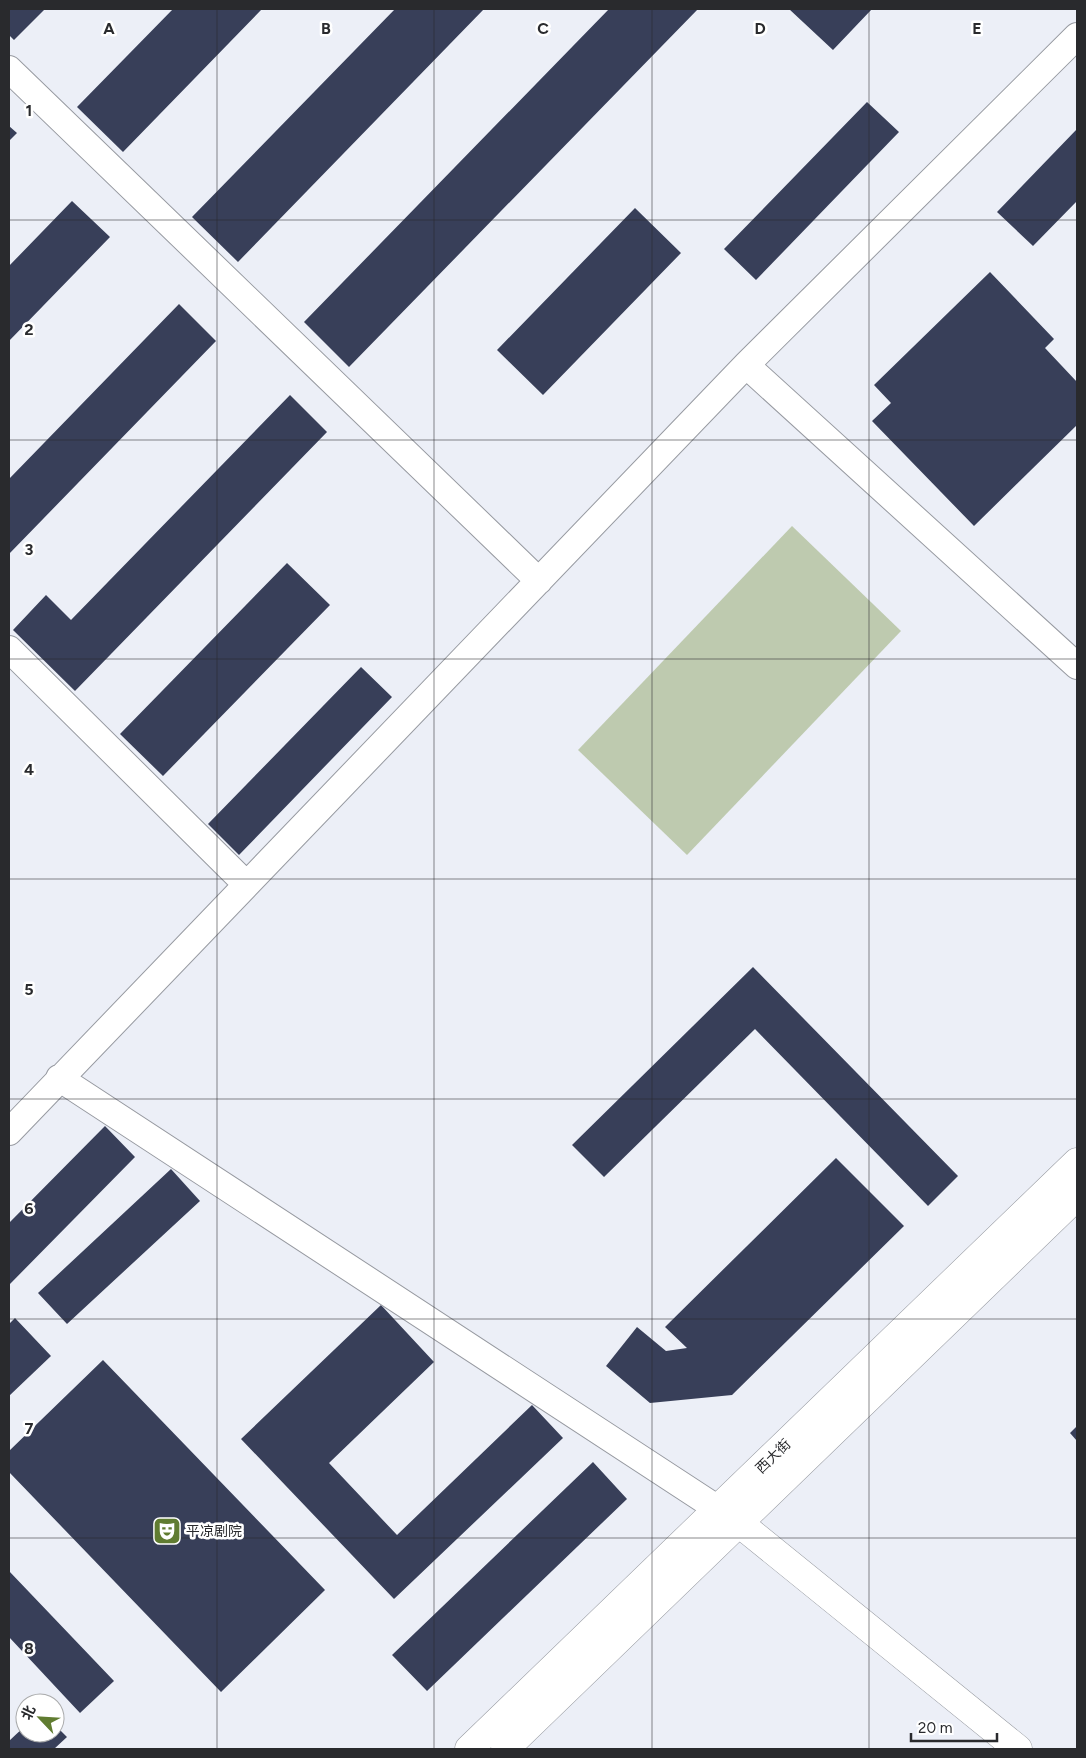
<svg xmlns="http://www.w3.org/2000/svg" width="1086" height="1758" font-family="Figtree,'Noto Sans SC',sans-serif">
  <rect width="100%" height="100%" fill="#eceff7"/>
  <path fill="#becaaf" d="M792,526l109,105 -214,224 -109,-105z"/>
  <path fill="#383f59" d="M9,9h36l-31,31 -5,-5z
    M173,9h89l-139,143 -46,-45z
    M395,9h89l-246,253 -46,-45z
    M609,9h89l-349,358 -45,-45z
    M789,9h83l-39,41z
    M867,102l32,30 -143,148 -32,-31z
    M9,126l8,7 -8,8z
    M1077,129v72l-44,45 -36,-34z
    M72,201l38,36 -101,104v-75z
    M635,208l46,45 -138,142 -46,-45z
    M990,272l64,67 -9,9 32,34v43l-103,101 -102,-105 19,-18 -17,-18z
    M179,304l37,37 -207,213v-75z
    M290,395l37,37 -252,259 -62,-61 33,-35 25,25z
    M287,563l43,42 -167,171 -43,-42z
    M361,667l31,30 -153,158 -31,-31z
    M753,967l205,209 -30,30 -173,-177 -151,148 -32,-32z
    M105,1126l30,31 -126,128v-62z
    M836,1158l68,68 -172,169 -82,8 -44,-37 31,-39 29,24 21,-3 -22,-21z
    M171,1169l29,32 -133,123 -29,-31z
    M381,1305l53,57 -105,101 68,72 135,-130 31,33 -169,161 -153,-160z
    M15,1318l36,38 -42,40v-72z
    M103,1360l222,230 -104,102 -212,-220v-21z
    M1077,1426v15l-7,-8z
    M593,1462l34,37 -200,192 -35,-36z
    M9,1571l105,110 -34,32 -71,-76z
    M55,1725l12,12 -13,12h-45v-8l16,-15v7h30z"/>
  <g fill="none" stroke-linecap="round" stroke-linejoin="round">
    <defs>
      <path id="street" d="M9,69l530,512
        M746,365l331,301
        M9,649l237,235
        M59,1078l659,431
        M9,1132l737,-767 331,-329"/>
      <path id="secondary" d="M725,1513l14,10 279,226
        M469,1749l608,-587
        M505,1749l572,-553"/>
    </defs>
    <use href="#street" stroke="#979aa1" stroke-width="28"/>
    <use href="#secondary" stroke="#979aa1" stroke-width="29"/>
    <use href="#street" stroke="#fff" stroke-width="26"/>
    <use href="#secondary" stroke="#fff" stroke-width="28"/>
  </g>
  <path fill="none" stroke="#292a2d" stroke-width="1" stroke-opacity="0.55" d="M217,9v1740M434,9v1740M652,9v1740M869,9v1740M9,220h1068M9,440h1068M9,659h1068M9,879h1068M9,1099h1068M9,1319h1068M9,1538h1068"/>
  <defs>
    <symbol id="theatre-square" viewBox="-11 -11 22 22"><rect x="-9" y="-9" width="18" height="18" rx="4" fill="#607c31" stroke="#fff"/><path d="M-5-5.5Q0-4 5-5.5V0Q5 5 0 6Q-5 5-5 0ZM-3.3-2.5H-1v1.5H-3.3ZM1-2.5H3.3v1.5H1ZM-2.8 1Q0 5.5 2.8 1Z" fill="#fff"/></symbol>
  </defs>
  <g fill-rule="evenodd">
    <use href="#theatre-square" x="151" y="1515" width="32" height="32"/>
  </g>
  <g text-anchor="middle" stroke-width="5" stroke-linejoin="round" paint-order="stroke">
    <g font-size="14" fill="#292a2d" stroke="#fff">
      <text transform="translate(773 1456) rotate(-44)" y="5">西大街</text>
    </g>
    <g font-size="14" fill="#292a2d" stroke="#fff" text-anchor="start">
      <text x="186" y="1536">平凉剧院</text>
    </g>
  </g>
  <g font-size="16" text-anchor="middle" font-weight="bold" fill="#292a2d" stroke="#fff" stroke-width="5" stroke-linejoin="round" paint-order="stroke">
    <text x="109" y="34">A</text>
    <text x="326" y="34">B</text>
    <text x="543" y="34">C</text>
    <text x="760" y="34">D</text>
    <text x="977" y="34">E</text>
    <text x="29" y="116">1</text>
    <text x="29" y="335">2</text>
    <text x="29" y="555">3</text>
    <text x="29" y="775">4</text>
    <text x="29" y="995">5</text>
    <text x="29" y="1214">6</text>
    <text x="29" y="1434">7</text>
    <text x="29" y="1654">8</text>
  </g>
  <rect width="1086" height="1758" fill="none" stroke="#292a2d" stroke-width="20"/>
  <g transform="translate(40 1718) rotate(295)"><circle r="24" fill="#ffffff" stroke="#a9aaab"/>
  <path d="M0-4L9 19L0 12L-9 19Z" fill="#607c31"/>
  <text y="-8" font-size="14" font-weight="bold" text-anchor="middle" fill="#292a2d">北</text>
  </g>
  <path d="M911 1733v8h86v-8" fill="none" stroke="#292a2d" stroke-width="2.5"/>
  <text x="918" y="1733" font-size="15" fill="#292a2d" stroke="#ffffff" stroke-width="4" paint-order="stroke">20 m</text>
</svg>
